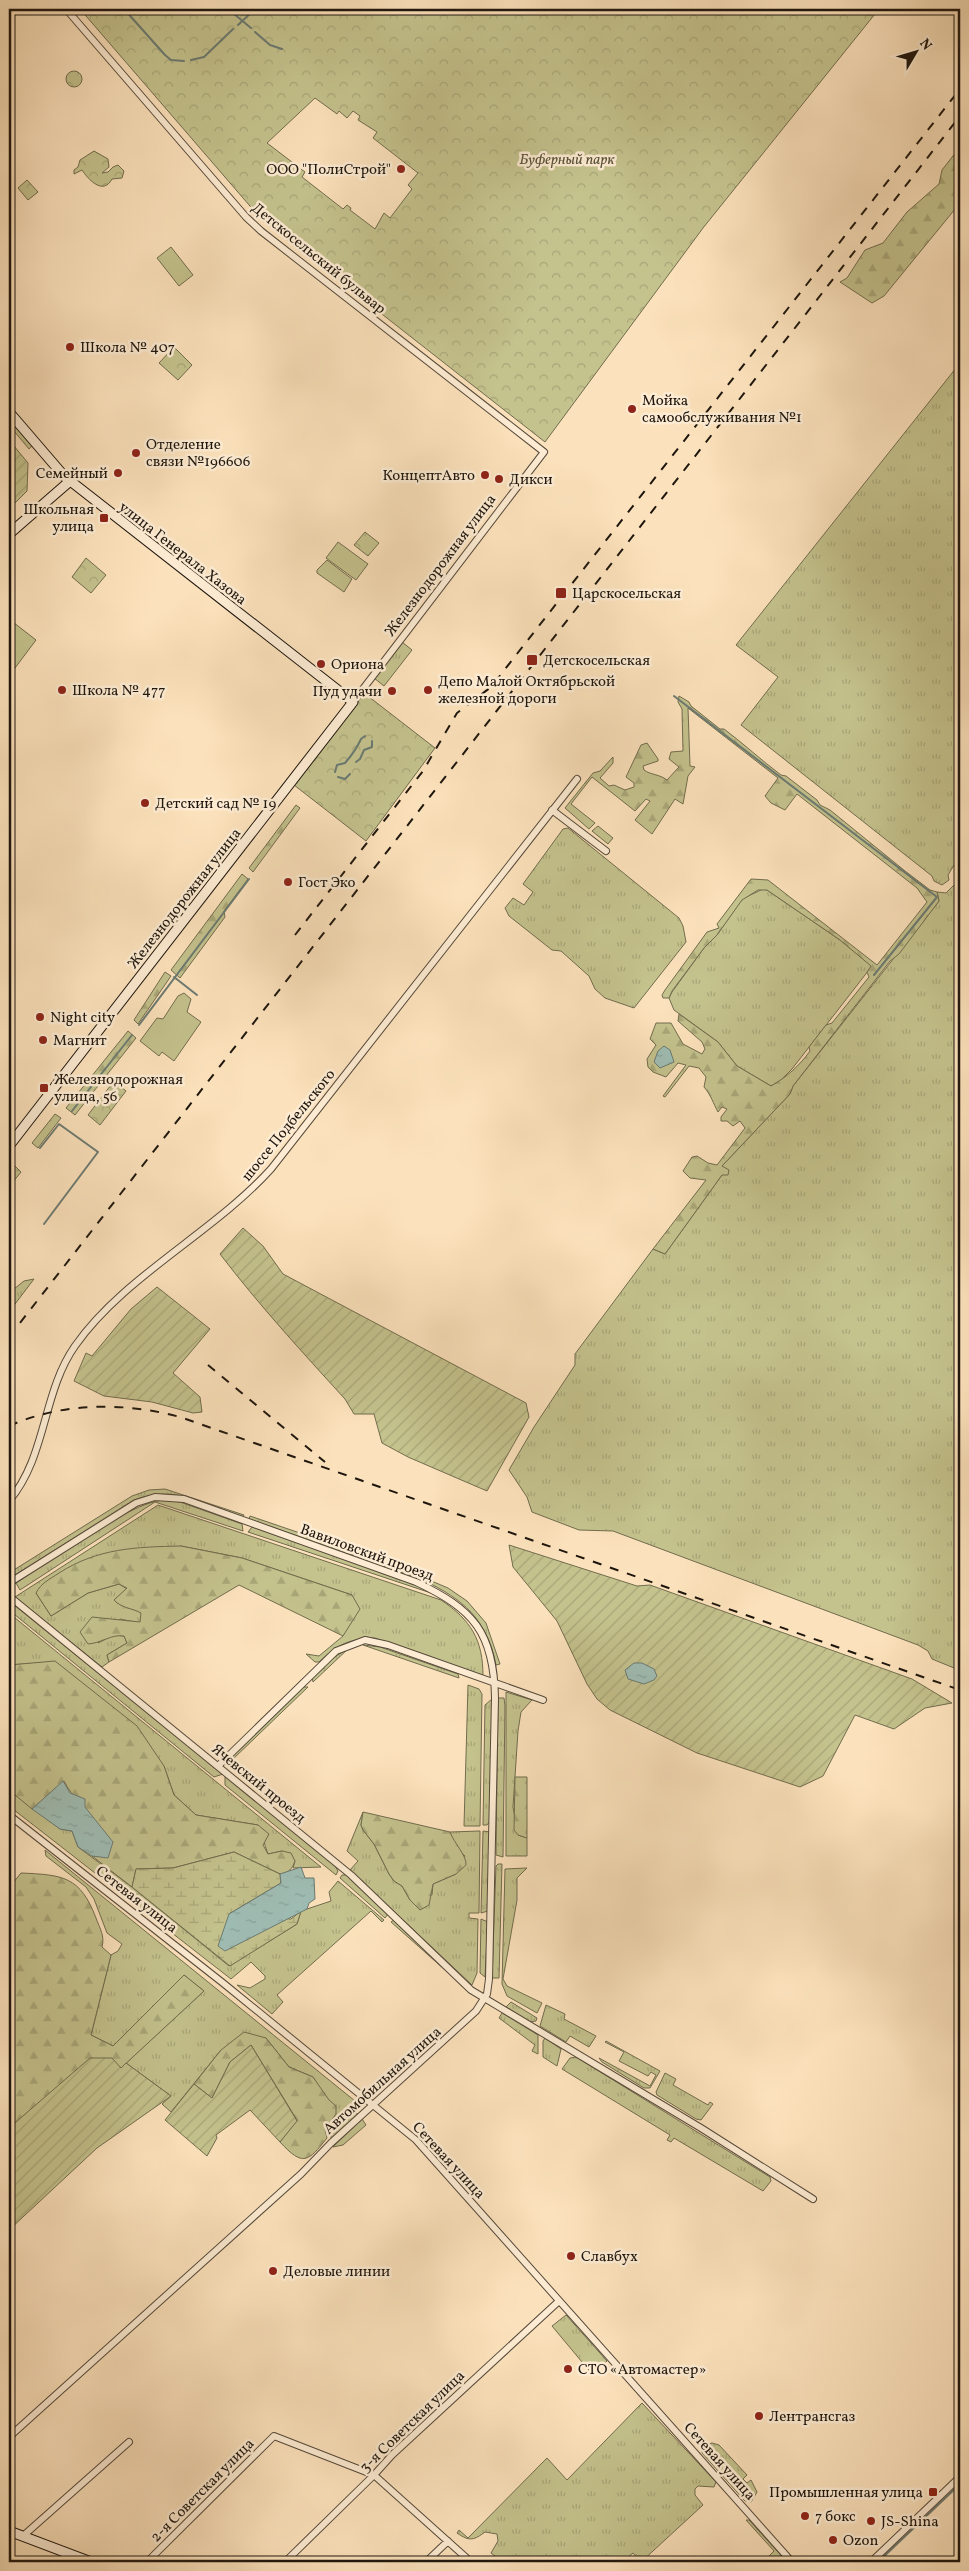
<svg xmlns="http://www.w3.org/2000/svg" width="969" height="2571" font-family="Vollkorn,serif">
  <defs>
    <pattern id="grass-tufts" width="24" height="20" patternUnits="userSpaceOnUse" patternTransform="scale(1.25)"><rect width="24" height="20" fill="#c4c28d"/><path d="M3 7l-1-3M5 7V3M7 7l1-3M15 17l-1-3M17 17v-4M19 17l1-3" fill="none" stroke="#a8a678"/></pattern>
    <pattern id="forest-firs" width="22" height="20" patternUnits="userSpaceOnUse" patternTransform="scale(1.25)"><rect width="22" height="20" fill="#c4c28d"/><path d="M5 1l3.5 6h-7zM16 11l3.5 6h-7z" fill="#a8a678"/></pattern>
    <pattern id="wetland-marsh" width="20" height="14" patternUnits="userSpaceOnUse" patternTransform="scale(1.25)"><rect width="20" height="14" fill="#c4c28d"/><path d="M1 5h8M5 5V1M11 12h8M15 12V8" fill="none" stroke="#a8a678"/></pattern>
    <pattern id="park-crowns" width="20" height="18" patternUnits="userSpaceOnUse" patternTransform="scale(1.25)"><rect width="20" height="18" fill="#c4c28d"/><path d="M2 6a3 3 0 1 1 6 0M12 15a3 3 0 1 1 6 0" fill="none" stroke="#a8a678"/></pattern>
    <pattern id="garden-furrows" width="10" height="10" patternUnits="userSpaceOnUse" patternTransform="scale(1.25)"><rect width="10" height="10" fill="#c4c28d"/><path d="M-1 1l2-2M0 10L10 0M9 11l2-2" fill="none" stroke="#a8a678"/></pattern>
    <pattern id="water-ripples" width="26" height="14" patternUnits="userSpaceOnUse" patternTransform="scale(1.25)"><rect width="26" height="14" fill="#9fbdb4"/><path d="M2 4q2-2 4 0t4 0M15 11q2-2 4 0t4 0" fill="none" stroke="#88a29a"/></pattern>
  </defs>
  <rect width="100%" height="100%" fill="#fce2bc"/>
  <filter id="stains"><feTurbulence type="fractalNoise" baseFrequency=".004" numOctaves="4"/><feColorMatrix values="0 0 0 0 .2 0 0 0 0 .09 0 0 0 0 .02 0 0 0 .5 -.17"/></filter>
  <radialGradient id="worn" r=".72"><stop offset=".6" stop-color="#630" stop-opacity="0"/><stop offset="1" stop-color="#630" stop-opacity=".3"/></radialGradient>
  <path fill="url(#grass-tufts)" stroke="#716c4e" d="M960,363v499l-6,3 -6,10 1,5 -7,5 -8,-4 -2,-5 -191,-151 37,-48 -42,-32z
    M9,419l23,27 -3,3 -20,-24z
    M402,642l10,8 -28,36 -10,-8z
    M568,828l111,90 4,8 3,16 -52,66 -29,-10 -10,-9 -6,-13 -28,-25 -9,-1 -43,-34 -4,-8 8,-10 11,7 9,-13 -10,-8 40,-55z
    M960,879v782l-1,9 -27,-11 -4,-8 -10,-6 -305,-114 -34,-1 -47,-18 -5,-15 -18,-27 25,-43 41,-62v-11l78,-105 12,5 57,-79v-9l68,-72 3,-8 146,-185 -2,-9 9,1z
    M763,889l4,1 73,50 32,26 -80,103 -11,11 -10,6 -34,-20 -19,-24 -44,-32 -5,-12 3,-6 32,-44 13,-13 25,-36z
    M34,1279l-25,33v-19l15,-12z
    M165,1489l79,26 -1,2c-38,-13 -68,-33 -109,-17l-122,77 -3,-4 123,-77 17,-6z
    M163,1500l17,2 62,22 1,7 -88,-29 -135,88 -4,-7c33,-21 112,-80 147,-83z
    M158,1505l283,95c30,20 42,40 42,76l-108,-38c-24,0 -39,7 -56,24h-4l-9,-8 13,2 24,-20 9,-41 -110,-37 -61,-12 -145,47 15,23 37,-23 31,-9 8,5 -13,11c8,8 19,8 28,13l-2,10 -20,-4 -22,24 16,-8 10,1 3,7 -20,12 2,7 -7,5 -87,-70z
    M250,1516l144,49 54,23 19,13 19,22 14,41 -4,1c-10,-47 -32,-65 -73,-85l-174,-61z
    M252,1527l163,57 22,11 -189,-63z
    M9,1601l214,173 -9,3 -205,-167z
    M9,1613l312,254 -28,1 2,-7 -13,-10 -14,3 -10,-29 -62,-10 -22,-20 -10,-29 -109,-104 -46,3z
    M363,1645l17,2 78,27 1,4z
    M349,1648l-36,34 -1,-5 21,-19z
    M468,1685l11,4 3,5 -2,132h-16z
    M303,1687h5l-77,74 -2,-1z
    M506,1692l26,8 -11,12 -3,19 -5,76 5,28 9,3v18h-21z
    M498,1698h6l1,8 -2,151 -7,-2z
    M492,1699l-2,122 -3,4h-4l2,-120z
    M225,1776l110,90 3,5 -2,4 -111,-90z
    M9,1790l51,39 12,2 6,16 54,40 97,79 68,-42 4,-13 30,-10 -2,-9 9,-11 46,39 -2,2 -11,-11 -94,84 6,7 -11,12 -35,-29 13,3 15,-9v-3l-14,-14 -20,17 -222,-173z
    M363,1812l-2,13 2,5 11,14 15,30 5,7 8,5 8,14 22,-5 1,-11 23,-10 9,-18 -10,-10 -5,-14 30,-1 -1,82h-10v5l9,1 -1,54 -5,12 -122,-115 8,-9 -11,-10z
    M483,1831l7,1 -2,79 -7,2z
    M45,1850l310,251v3l-30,25 11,-15 -23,-37 -24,-10 -23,-29 -45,12 -50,62 -9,-8 9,-8 -45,-33 78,-72 -20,-16 -71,71 -22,-11 20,-80 7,-4 4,-7 -15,-11 -13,-34 -8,-12 -40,-31z
    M498,1864h4l-3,114h-7l4,-112z
    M527,1868l-10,10v22l-14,79 4,7 35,17 -5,10 -30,-17 -5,-12 3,-115z
    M342,1875h4l42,39 -3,4 -45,-40z
    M481,1919l7,3 -3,55 -5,-4z
    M394,1920l50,49 -53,-47z
    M511,2002l26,16 -1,3 -6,1 -24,-15z
    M546,2005l19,9 -1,5 32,17 -7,11 -19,-11 -4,6 -26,-16z
    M502,2013l36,22v19l-6,-3 3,-6 -36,-27z
    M545,2038l16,11 -4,17 -14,-9v-16z
    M606,2041l54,30 -10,17h-6l-42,-26 -3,-4 51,28 6,-11 -5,-3 -3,4 -29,-15 5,-9 -19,-10z
    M576,2057l194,120 1,4 -8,10 -89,-53 -3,4 -4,-2 3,-5 -108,-66 8,-11z
    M665,2073l11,6 -3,6 35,20 2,-3 3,2 -12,16 -5,-1 -39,-24 -1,-3z
    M351,2111l7,3 -27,25v-10z
    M362,2119l4,6 -23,20 -10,2z
    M566,2315l41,46 -15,13 -40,-48z
    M642,2403l74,79 -2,5 -16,-1 -3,3v6l8,10 -62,57 -8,-9 -11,9h-119l-12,-9 7,-12 -1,-7 -12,-2c-11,8 -15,10 -28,1l2,-3 9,8 79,-80 20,22z
    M712,2443l7,2 28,30 -4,4 4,4 4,-3 6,12 -6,10 -6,-1 -43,-48 1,-7z
    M746,2520h3l38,42h-24l11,-11z"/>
  <path fill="url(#forest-firs)" stroke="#716c4e" d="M960,147v56l-76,93 -12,7 -32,-21 7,-4 18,-28 18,-7 24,-31 32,-28 3,-14z
    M679,696l10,6 2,4 29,23h4c20,15 37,31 57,46l5,1 31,24 3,5 10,5 75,61 25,19 7,2 2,9 -40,53 -9,7 -97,125 -3,8 -68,72 7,4 -1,5h-6l-57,79 -12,-5 53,-69 -16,-2 -7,-7 9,-14 5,-1 11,7 9,2 28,-37 -5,-7 -7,5 -6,-5h-6v-4l6,-8 -5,-2 -4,5c-5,-9 -7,-17 -14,-25l2,-10 -7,-9 -10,-2 -24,31 -2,-1 23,-31 -8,-2 -12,14 -13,-5 -5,-5 -1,-8 9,-14 -6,-6 6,-16h15l12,21 19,10 3,-5 -3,-7 -24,-21 1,-7 39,28 19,24 34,20c16,-9 29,-21 39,-35l-1,-4 17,-22 6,-2 37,-46 -2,-5 4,-6 -31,-26 -73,-50h-9l-16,10 -25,35 -13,13 -32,43 -3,7h-6l-1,-3 3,-5 42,-58 12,-4 -2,-4 34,-45 17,1 109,85 50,-63 -10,-14 -120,-94 -12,16 -14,-7 -6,-7 13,-18 -90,-70 2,58 5,1 -7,9 -5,28 -8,-5 -23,35 -17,-14 15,-19 -4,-2 -11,12 -43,-34 -21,27 24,19 -6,6 -24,-21 28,-35 7,-2 13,-14v6l-13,15 9,8 5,-1 11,5 9,-3v-4l-8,-6 15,-32 6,-2 11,16v2l-15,5 1,4c7,5 15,4 23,10l12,-13 -10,-8 2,-7 12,-1 -1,-42 -4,-7z
    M296,805l4,3 -47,64 -4,-4z
    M598,826l15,12 -5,6 -16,-13z
    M242,874l6,5 -24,32 1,6 -45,61 -9,-8z
    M165,972l6,4 -33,48 -4,-4z
    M128,1031l8,7 -61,77 -9,-7z
    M55,1114l6,4 -23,30 -6,-5z
    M15,1166l6,6 -12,15v-13z
    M181,1546l61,12 110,37 8,14 -17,27 -104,-51 -130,77 -2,-7 20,-12 -3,-7c-13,-2 -22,7 -36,8l-8,-12 12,-15 48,5 1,-9c-9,-5 -20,-5 -27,-13l13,-12 -8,-4 -31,9 -37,23 -15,-23c5,-10 14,-14 23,-20 39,-25 77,-26 122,-27z
    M55,1661l82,65 27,40 10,29 22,20 62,10 11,9 -6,11 5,9 14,-3 9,2 4,8c-3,8 -6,12 -15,13l-46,-22 -61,16 -37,1 -4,18 -40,-31 16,1c-4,-11 -6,-25 -12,-34 -9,-16 -24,-25 -32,-42l-32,28 -23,-19v-125z
    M515,1777h12v61l-9,-3 -4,-5z
    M363,1812l87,20c4,11 17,24 16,33l-10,9 -23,10 -4,21 -9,5 -10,-10 -8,-14 -8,-5 -5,-7 -15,-30 -11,-14 -2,-5z
    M21,1873c42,2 59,3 75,45 4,11 9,18 6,29l9,8 -20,80 22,11 71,-71 20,16 -83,77 -112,60v-240z
    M244,2032l22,6 23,29 24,10 16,23 7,6v8l-11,15 2,9c-19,24 -24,29 -47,4l17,-22 -46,-75 -21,17 -18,36 -18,-14 27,-34z"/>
  <path fill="url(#wetland-marsh)" stroke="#716c4e" d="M234,1852l46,22 1,9 -52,31 62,5 10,-8 -4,13 -67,42 -98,-79 4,-18 37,-1z"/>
  <path fill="url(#park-crowns)" stroke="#716c4e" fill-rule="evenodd" d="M80,9h799l-176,219 -158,214 -283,-222zM315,98l22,16 2,-3 8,7 6,-7 7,5 -2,4 19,12 -4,6 45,35 -10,12 4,4 -22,29 -6,-5 -9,16 -25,-19 1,-2 -4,-3 -4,4 -41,-32 3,-5 -38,-29z
    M66 79a8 8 0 1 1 16 0a8 8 0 1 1-16 0Z
    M94,151l14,8 1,8 -7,6 6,-1 5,-5 5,-2 6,6 -2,7 -10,1c-9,17 -24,0 -30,-9l-8,4v-4l4,-3 2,-7z
    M27,180l11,12 -10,8 -10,-12z
    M174,347l18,18 -14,15 -19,-17z
    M365,532l14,11 -11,13 -14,-11z
    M86,558l20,17 -15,18 -19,-16z
    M364,693l71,55 -69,93 -72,-56z
    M114,1081l12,10 -26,34 -12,-10z"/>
  <path fill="url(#garden-furrows)" stroke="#716c4e" d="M9,440l19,23 -1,28 -18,18z
    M243,1228l20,18 20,28 243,129 3,14 -42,74 -79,-34 -26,-14 -8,-29h-20l-9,-15c-43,-47 -86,-94 -125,-145z
    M157,1287l53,42 -37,44 27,24 2,15 -9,1 -41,-11 -48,-6 -30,-15 12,-28 6,3 39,-47z
    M509,1545l128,41 13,-1 262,94 40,24 -27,5 -31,21 -39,-14 -32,61 -23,11 -103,-34 -87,-43 -13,-11 -10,-15 -30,-63 -44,-54z
    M251,2045l46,76 -17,21 -30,-32 -34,25 1,3 -10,18 -42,-36 29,-36 18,14 18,-36z
    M90,2058h22l9,10 5,-5 45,33 -74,52 -88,82v-102z"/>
  <path fill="#c4c28d" stroke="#716c4e" d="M171,247l22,28 -14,11 -22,-28z
    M338,542l30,22 -12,16 -30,-22z
    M327,560l25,19 -8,13 -27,-19v-3z
    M9,619l27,21 -27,36z
    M184,993l7,6 -4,13 14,10 -27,39 -12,-9 -3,4 -19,-15 17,-23 6,1 15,-23z"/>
  <path fill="url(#water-ripples)" stroke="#6b7a72" d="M664,1046l6,4 4,12 -14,6 -6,-6 4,-11z
    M634,1663h8l12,6 3,7 -3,4 -10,4 -16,-5 -3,-9z
    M63,1781l7,12 15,6v8l28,35 -5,16 -16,-2 -14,-9 -6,-16 -12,-2 -28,-20z
    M301,1867l4,11h9l1,21 -6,4 -2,6 -82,42 -7,-5 11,-32 52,-31 -1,-9z"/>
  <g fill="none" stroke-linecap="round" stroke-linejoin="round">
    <path stroke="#6b7a72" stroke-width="2" d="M124,9l41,46 6,5 13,1
      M228,9l23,19
      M238,25l17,-16
      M255,32l15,13 12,4
      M191,60l13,-3 29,-28
      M674,696l263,201 -63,78
      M356,762l4,-3 4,-9 8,-3v-6
      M335,772l2,-7 8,-2c7,-8 12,-15 16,-24l4,-3
      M338,777l7,2 5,-5
      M174,977l23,18
      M139,1025l110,-146
      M72,1111l60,-76
      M40,1148l19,-24 39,28 -54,72
      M878,2562l82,-78"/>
    <defs>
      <path id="street" d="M66,9l180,208 15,14 283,221 -191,250
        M552,810l54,41
        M9,1501c38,-45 33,-108 66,-155 48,-69 138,-113 196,-177l306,-390
        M9,1583l127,-80 19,-6 29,2 232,83c57,27 78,50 79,116l-6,281 -2,15 -11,17 -145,132 -30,31 -292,263
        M9,1596l342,279 120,115 230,138 112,71
        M218,1766l118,-115 29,-11 23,5 155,55
        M9,1815l214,168 193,157 376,422
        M23,2536l106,-94
        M147,2562l127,-126 100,39 97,87
        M285,2562l89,-87 18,-20 167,-154
        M426,2562l22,-21
        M871,2562l89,-85"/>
      <path id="secondary" d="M9,412l55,64 289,226 -344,444
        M9,534l61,-53
        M9,2531l82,31"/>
    </defs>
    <use href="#street" stroke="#56493a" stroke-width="8"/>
    <use href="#secondary" stroke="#1e160e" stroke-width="11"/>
    <use href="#street" stroke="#fdecd3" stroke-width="6"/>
    <use href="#secondary" stroke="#fdecd3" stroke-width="9"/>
    <path stroke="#1e160e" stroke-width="2" stroke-dasharray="9 9" stroke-linecap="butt" d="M295,935l128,-164 34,-58 34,-26 469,-598
      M9,1337l951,-1221
      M208,1365l117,97
      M9,1426c54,-24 115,-24 171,-9l780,273"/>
  </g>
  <g fill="#8f2418" stroke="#fdecd3" stroke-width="2">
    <circle cx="401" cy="169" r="5"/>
    <circle cx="70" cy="347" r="5"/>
    <circle cx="632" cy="409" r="5"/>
    <circle cx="136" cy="453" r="5"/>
    <circle cx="118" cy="473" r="5"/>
    <circle cx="485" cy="475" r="5"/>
    <circle cx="499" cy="479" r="5"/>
    <rect x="99" y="513" width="10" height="10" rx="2.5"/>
    <rect x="555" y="587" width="12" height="12" rx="2.5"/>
    <rect x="526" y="654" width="12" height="12" rx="2.5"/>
    <circle cx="321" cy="664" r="5"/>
    <circle cx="62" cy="690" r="5"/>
    <circle cx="428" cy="690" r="5"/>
    <circle cx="392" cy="691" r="5"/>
    <circle cx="145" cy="803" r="5"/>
    <circle cx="288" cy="882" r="5"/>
    <circle cx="40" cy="1017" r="5"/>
    <circle cx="43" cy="1040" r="5"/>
    <rect x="39" y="1083" width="10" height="10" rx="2.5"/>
    <circle cx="571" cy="2256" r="5"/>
    <circle cx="273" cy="2271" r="5"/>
    <circle cx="568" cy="2369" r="5"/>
    <circle cx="759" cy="2416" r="5"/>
    <rect x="928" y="2487" width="10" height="10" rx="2.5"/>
    <circle cx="805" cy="2516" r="5"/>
    <circle cx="871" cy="2521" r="5"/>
    <circle cx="833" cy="2540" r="5"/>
  </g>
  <g text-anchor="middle" stroke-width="5" stroke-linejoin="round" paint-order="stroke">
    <g font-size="15" font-style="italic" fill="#58523a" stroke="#fdecd3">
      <text x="567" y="164">Буферный парк</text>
    </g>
    <g font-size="15" fill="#1e160e" stroke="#fdecd3" text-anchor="start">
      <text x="391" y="174" text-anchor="end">ООО "ПолиСтрой"</text>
      <text x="80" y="352">Школа № 407</text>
      <text x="642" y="405">Мойка<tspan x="642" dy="17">самообслуживания №1</tspan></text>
      <text x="146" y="449">Отделение<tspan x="146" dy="17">связи №196606</tspan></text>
      <text x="108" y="478" text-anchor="end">Семейный</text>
      <text x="475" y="480" text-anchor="end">КонцептАвто</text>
      <text x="509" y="484">Дикси</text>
      <text x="94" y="514" text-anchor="end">Школьная<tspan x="94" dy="17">улица</tspan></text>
      <text x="572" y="598">Царскосельская</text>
      <text x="543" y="665">Детскосельская</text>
      <text x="331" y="669">Ориона</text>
      <text x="438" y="686">Депо Малой Октябрьской<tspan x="438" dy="17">железной дороги</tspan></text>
      <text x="72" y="695">Школа № 477</text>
      <text x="382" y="696" text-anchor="end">Пуд удачи</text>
      <text x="155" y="808">Детский сад № 19</text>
      <text x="298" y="887">Гост Эко</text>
      <text x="50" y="1022">Night city</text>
      <text x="53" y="1045">Магнит</text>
      <text x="54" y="1084">Железнодорожная<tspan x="54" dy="17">улица, 56</tspan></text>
      <text x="581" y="2261">Славбух</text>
      <text x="283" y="2276">Деловые линии</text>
      <text x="578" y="2374">СТО «Автомастер»</text>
      <text x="769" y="2421">Лентрансгаз</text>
      <text x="923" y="2497" text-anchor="end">Промышленная улица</text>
      <text x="815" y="2521">7 бокс</text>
      <text x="881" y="2526">JS-Shina</text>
      <text x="843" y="2545">Ozon</text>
    </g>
    <g font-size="15" fill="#1e160e" stroke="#fdecd3">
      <text transform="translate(319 258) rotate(39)" y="5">Детскосельский бульвар</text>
      <text transform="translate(183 553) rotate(38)" y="5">улица Генерала Хазова</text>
      <text transform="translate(440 565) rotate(-53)" y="5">Железнодорожная улица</text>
      <text transform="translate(184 898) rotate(-52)" y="5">Железнодорожная улица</text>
      <text transform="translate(288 1125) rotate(-51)" y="5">шоссе Подбельского</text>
      <text transform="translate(367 1552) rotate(20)" y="5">Вавиловский проезд</text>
      <text transform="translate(259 1783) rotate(39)" y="5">Ячевский проезд</text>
      <text transform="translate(137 1899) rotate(38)" y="5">Сетевая улица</text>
      <text transform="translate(382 2080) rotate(-42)" y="5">Автомобильная улица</text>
      <text transform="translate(449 2160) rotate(47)" y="5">Сетевая улица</text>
      <text transform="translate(412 2421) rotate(-44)" y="5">3-я Советская улица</text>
      <text transform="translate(720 2461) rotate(48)" y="5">Сетевая улица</text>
      <text transform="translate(202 2490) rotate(-45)" y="5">2-я Советская улица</text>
    </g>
  </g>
  <rect width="969" height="2571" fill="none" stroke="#fce2bc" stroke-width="30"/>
  <rect x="10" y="10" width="949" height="2551" fill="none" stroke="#1e160e" stroke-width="2.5"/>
  <rect x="15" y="15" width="939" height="2541" fill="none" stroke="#1e160e"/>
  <g transform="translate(916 52) rotate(52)" stroke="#fdecd3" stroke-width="4" paint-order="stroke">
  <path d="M0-4L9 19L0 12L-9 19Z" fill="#1e160e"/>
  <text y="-8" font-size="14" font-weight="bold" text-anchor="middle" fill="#1e160e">N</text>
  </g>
  <rect width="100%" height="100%" filter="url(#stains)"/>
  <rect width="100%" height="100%" fill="url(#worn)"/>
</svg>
